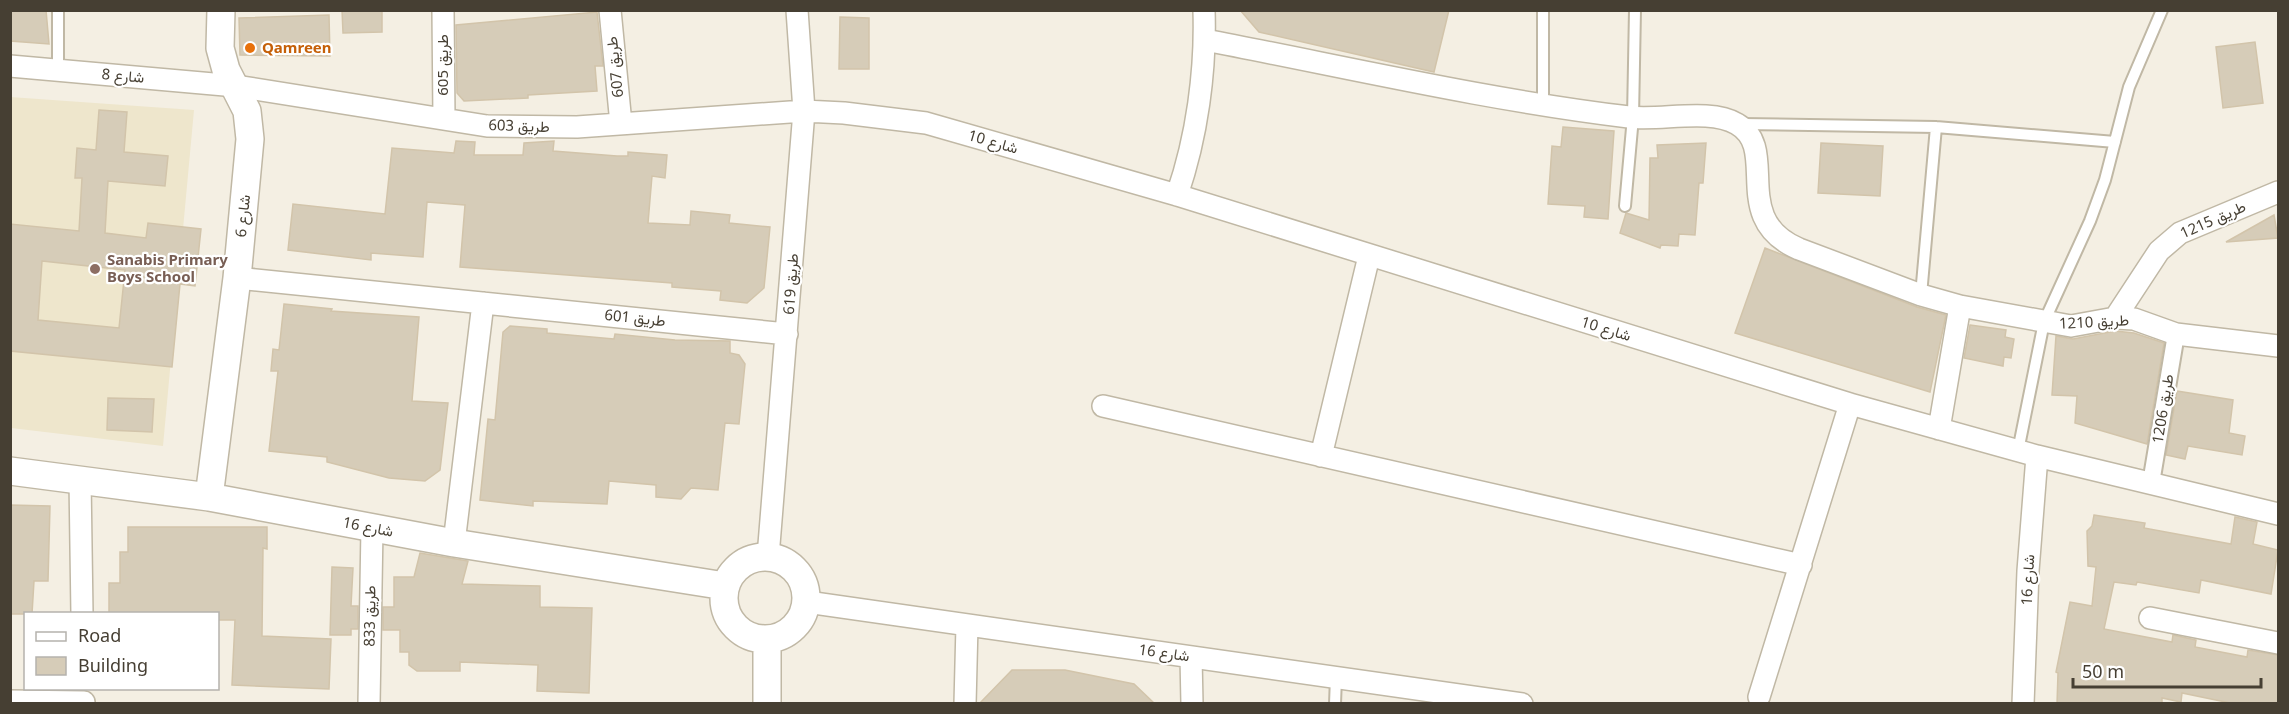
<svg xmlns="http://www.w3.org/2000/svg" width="2289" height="714" font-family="'Noto Sans',Vazirmatn,sans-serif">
  <rect width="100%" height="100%" fill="#f4efe3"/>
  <path fill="#eee6cc" d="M10,97l184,13 -31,336 -152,-18z"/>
  <path fill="#d6ccb8" stroke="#d2c4aa" stroke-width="1.5" fill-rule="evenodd" d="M10,10h36l3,34 -39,-3z
    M342,10h40v22l-39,1z
    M1240,10h209l-15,62 -175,-40z
    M597,12l6,54h-8l2,25 -69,4v3l-64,3 -7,-8 -1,-68z
    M329,15l1,41 -90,-1 -1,-37z
    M840,17l29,1v51h-30z
    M2255,42l8,61 -40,5 -7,-61z
    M99,110l28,2 -3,40 44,4 -3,30 -57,-5 -3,52 41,5 2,-15 53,6 -6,57 -15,-2 -8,83 -162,-16v-127l69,7 3,-53h-7l2,-30 19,2zM42,261l83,9 -6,58 -81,-8z
    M1563,127l51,4 -6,88 -24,-2 1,-11 -37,-2 4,-58 9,1z
    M456,141l19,1 -1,13h49l1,-12 30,-2 -1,10 64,5h11v-4l39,3 -2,23 -13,-2 -4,47 42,2 1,-14 39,4 -1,8 41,4 -6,61 -17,15 -27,-3 1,-9 -49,-4v-4l-212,-16 5,-62 -38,-3 -4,55 -52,-4v7l-83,-10 5,-46 92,10 7,-66 62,5z
    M1706,143l-3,40h-4l-4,52 -16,-1 -1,12 -17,-1 -1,3 -40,-15 6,-20 23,7 1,-62h8l-1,-13z
    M1821,143l62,3 -3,50 -62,-3z
    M2274,215l4,23 -52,4z
    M1765,248l152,59 29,8 -16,77 -195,-59z
    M284,304l48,5 -1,2 88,6 -7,84 36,2 -8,67 -15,11 -36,-3 -62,-16v-5l-58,-6 9,-80h-7l2,-22 6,1z
    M1970,325l36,5 -1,7 9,2 -3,19 -7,-1 -1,9 -39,-8z
    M510,326l37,3v4l67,6 1,-5 60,6 55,1v12l9,2 6,9 -6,60 -14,-1 -7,67 -27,-2 -10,11 -25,-2v-12l-47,-4 -2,23 -74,-3v5l-53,-6 8,-81 7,1 8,-88z
    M2115,331l19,2 30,10 -17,101 -72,-21 2,-27 -25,-1 4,-59 17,3z
    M2177,391l56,9 -4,33 16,3 -3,19 -54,-9 -3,13 -19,-4z
    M108,398l46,1 -2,33 -45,-2z
    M10,505l40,1 -2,75h-14l-2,33h-22z
    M2094,515l51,8 -1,5 87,16 4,-27 22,5 -4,22 25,6 -7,44 -70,-14 -2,13 -62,-11 -1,3 -22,-3 -10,47 68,13 1,-7 23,5 -1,7 52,10 1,-7 30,5v49h-43l-53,-11 -1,9 -19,-4v6h-105l1,-31 -2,-1 14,-70 22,4 4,-39 -8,-1 -1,-35 5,-5z
    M128,527h139v22l-4,-1 -1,88 69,3 -2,50 -97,-4 3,-65h-17v-6h-109v-31h11v-31h8z
    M420,553l48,8 -6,23 78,2v21l52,1 -3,85 -52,-2 1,-26 -78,-3v9h-43l-8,-6v-13h-9v-22h-17v-23h11v-30h20z
    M332,567l21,1 -2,38h7v23h-7v6h-21z
    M1012,670h53l69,14 21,20h-176z"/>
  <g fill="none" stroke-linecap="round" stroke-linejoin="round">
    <defs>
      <path id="service" d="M58,10v60
        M1543,10v95
        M1741,124l195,3 179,15
        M1625,206l8,-89 2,-107
        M1921,295l15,-168
        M2018,451l26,-129 46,-101 15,-41 24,-93 33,-77
        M1335,704l1,-27"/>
      <path id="pedestrian" d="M2151,483l25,-149"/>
      <path id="minor" d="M443,10l1,109
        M610,10l11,114
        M1205,40c141,27 282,60 424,77 32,4 81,-9 108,7 44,25 -9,95 62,125l122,46 39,11 111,20 44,-8 19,1 42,15 102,12
        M10,66l226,20 251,40 90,1 227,-16 40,2 82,10 251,72 673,209 187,52 241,58
        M1177,195c20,-58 29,-124 27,-185
        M237,278l550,56
        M2115,318l44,-67 21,-18 98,-41
        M1103,406l698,159
        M1939,429l21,-123
        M1321,456l48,-200
        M80,479l2,135
        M454,543l29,-240
        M768,557l36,-446 -7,-101
        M807,602l715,102
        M2150,618l128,25
        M1191,657l1,47
        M1759,697l91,-293
        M10,701l74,1
        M369,704l3,-176
        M965,704l2,-79
        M2023,704l5,-133 9,-115"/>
      <path id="tertiary" d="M10,471l199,26 245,46 271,43
        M209,497l28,-219 13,-139 -3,-28 -21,-41 -6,-22 1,-38
        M724 598a41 41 0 1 1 82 0a41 41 0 1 1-82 0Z
        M767,704v-64"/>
    </defs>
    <use href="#service" stroke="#c0b8a5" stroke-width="14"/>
    <use href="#pedestrian" stroke="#c0b8a5" stroke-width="20"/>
    <use href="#minor" stroke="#c0b8a5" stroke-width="24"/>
    <use href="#tertiary" stroke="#c0b8a5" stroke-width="30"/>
    <use href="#service" stroke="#fff" stroke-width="10"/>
    <use href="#pedestrian" stroke="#fff" stroke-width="16"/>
    <use href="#minor" stroke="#fff" stroke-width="21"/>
    <use href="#tertiary" stroke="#fff" stroke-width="27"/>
  </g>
  <circle fill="#e8710a" stroke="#fff" stroke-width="2" cx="250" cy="48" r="6"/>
  <circle fill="#8d6e63" stroke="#fff" stroke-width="2" cx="95" cy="269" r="6"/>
  <g text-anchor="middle" stroke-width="4.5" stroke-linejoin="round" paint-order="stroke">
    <g font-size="15" font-weight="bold" fill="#c56008" stroke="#fff" text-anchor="start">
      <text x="262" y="53">Qamreen</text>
    </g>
    <g font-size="15" fill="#463f33" stroke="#fff">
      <text transform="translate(443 65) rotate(-90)" y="5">طريق 605</text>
      <text transform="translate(615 67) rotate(-96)" y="5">طريق 607</text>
      <text transform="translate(123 76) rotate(5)" y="5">شارع 8</text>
      <text transform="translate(519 126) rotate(2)" y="5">طريق 603</text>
      <text transform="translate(993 142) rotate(16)" y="5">شارع 10</text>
      <text transform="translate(243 216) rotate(-84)" y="5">شارع 6</text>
      <text transform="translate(2213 220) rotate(-24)" y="5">طريق 1215</text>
      <text transform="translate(791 284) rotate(-86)" y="5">طريق 619</text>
      <text transform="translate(635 318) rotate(6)" y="5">طريق 601</text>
      <text transform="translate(2094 322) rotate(-3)" y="5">طريق 1210</text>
      <text transform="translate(1606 329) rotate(17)" y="5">شارع 10</text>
      <text transform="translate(2163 409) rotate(-81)" y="5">طريق 1206</text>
      <text transform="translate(368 527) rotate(11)" y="5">شارع 16</text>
      <text transform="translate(2028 580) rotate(-87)" y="5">شارع 16</text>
      <text transform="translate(370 616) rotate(-89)" y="5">طريق 833</text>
      <text transform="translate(1164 653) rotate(8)" y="5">شارع 16</text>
    </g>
    <g font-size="15" font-weight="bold" fill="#785e54" stroke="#fff" text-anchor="start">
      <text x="107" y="265">Sanabis Primary<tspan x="107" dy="17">Boys School</tspan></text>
    </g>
  </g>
  <rect width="2289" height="714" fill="none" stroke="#463f33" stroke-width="24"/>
  <rect x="24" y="612" width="195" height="78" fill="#ffffff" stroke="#b5b2ad" stroke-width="1.5"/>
  <rect x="36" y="632" width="30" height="9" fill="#ffffff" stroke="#b5b2ad" stroke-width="1.5"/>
  <text x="78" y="642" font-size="18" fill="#463f33">Road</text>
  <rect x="36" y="657" width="30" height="18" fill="#d6ccb8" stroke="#b5b2ad" stroke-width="1.5"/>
  <text x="78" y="672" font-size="18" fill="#463f33">Building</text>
  <path d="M2073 678v9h188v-9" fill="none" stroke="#463f33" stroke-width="3"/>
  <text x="2082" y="678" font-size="18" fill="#463f33" stroke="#ffffff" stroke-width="4.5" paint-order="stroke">50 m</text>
</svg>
